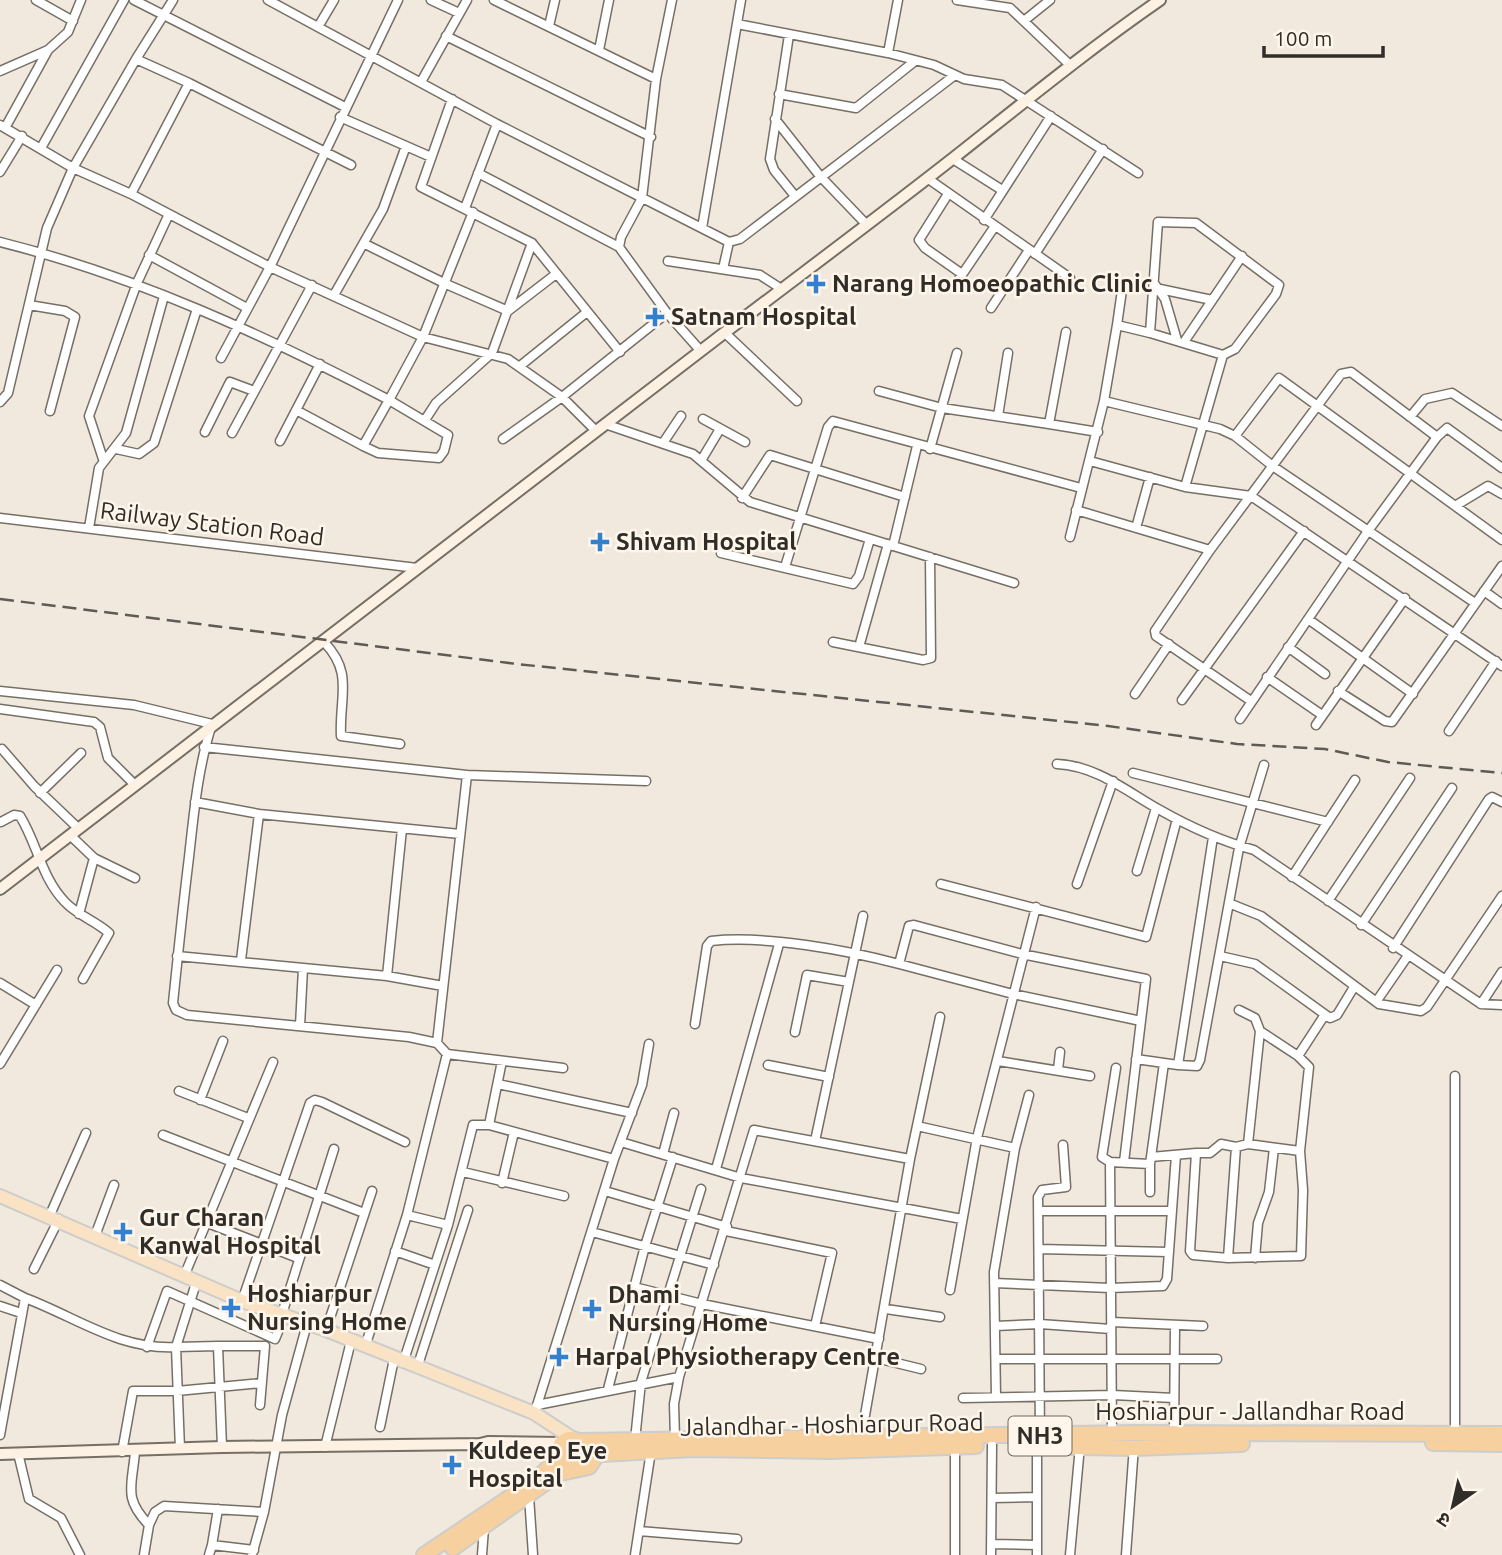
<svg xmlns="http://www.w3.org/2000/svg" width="1502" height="1555" font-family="Ubuntu,'Noto Sans Devanagari',sans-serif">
  <rect width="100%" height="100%" fill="#f2e9de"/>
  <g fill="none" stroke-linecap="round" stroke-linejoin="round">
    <defs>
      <path id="street" d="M36,0l37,21
        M134,0l211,107
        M173,0l-37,59 53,24 -58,111 139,73 153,70 85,22 54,38 34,34
        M268,0l229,124 232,118 11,-3 215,-164
        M431,0l28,13
        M494,0l162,79
        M672,0l-16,79 -14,119 -21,39 -2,10 48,66 32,36
        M957,0l53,8 60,57
        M1025,20l25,-20
        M737,24l151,29 46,12 30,14 38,6 136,88
        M549,26l6,-26
        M318,27l16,-27
        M789,35l-19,124 4,11 21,26
        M446,36l205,101
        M599,50l10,-50
        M888,53l10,-53
        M0,71l48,-21
        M421,82l46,-82
        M189,83l162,82
        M779,94l77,14 59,-47
        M340,117l91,40
        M775,119l45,57 46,48
        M0,125l73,43 58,26
        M5,128l43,-78 20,-18 13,-32
        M41,148l83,-148
        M953,159l49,31
        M0,172l22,-36
        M478,173l141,74
        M927,178l143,100
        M948,194l-29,46 6,8 37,26
        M465,208l32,-84
        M984,220l67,-104
        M702,228l39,-228
        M0,242c136,34 264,93 389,158l34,-63 50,-125
        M532,243l88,109
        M365,244l81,40 62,27 48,-37
        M1035,254l68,-105
        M149,255l98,53
        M668,261l92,14 20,13
        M723,269l6,-27
        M1154,283l11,16 12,41
        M955,285l40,-59
        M1160,289l52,11
        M334,295l49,-86 23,-63
        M29,305l36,6 10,6 -25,94
        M991,308l38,-58
        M1117,325l5,-35
        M1066,332l-17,92 49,8
        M725,333l72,68
        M1184,342l58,-86
        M221,358l49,-91 128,-267
        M520,366l67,-54
        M879,391l63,17 107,16
        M1104,401l13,-76 33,8
        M0,402l8,-9 39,-165 26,-60 63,-109
        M296,410l67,36 15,7 61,5 5,-7 4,-16 -59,-35 -26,46
        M998,416l10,-63
        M1410,417l15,-18 27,-6 50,33
        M703,419l42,23
        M425,420l11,-17 56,-50 40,-110 -111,-56 31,-88
        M605,424l88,30 57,48 264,81
        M205,432l25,-50 24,9
        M232,433l80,-148
        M1235,436l44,-58 223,162
        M1437,437l10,-9 55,40
        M503,439l59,-42 105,-84
        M280,441l40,-77
        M663,443l18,-27
        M116,449l23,5 15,-11 43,-134
        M930,449l27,-96
        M103,459l-14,-43 48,-133 32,-69
        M702,459l18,-30
        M1090,461l95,26 66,9 251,170
        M1185,487l38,-132 -73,-22 8,-111 38,1 83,62 -3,9 -41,55 -12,6
        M742,498l28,-43 135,42
        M1455,506l33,-20 14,8
        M1076,510l134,40
        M0,518l417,50
        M89,528l10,-60 27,-35 38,-137
        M1136,528l14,-51
        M1070,537l34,-136 116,28 15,7 39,31 201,136
        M893,546l24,-100
        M721,553l132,31 6,-8 11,-37
        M785,567l43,-140 5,-6 248,67
        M1484,591l18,13
        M1308,619l105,75
        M324,642c30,31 15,55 17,94l59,8
        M833,642l90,18 8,-2 -1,-101
        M859,647l29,-103
        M1288,647l37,27
        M1267,677l55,38
        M0,691l134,14 78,19c-14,43 -18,88 -23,133 -6,49 -11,97 -16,146l3,7 11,5 222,22 28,6 10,11 116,14
        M1338,691l47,30 7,1 110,-156
        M1135,694l34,-50
        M1182,700l122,-169
        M0,709l94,13 6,5 8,31 27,27
        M1240,719l128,-188 69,-94 -86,-65 -10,2 -131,176 -55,81 1,5 95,65
        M1316,725l89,-127
        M1449,731l47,-70
        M204,747l263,28 -30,268
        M2,749l32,37 45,43
        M1057,764c40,2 69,27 103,46 30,17 61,31 94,40l227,154 21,-32
        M1133,773l195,49
        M467,775l179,6
        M40,793l41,-40
        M195,802l64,12 201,20
        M1,822l13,-7 6,1c17,27 21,61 45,86 12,13 31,19 44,31l-26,46
        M71,836l23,22 41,20
        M1137,871l19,-63
        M1292,877l63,-97
        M941,884l205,53 31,-118
        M1077,884l36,-103
        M1328,901l82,-123
        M1231,904l30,12 118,88 42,7 6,-4 75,-111
        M79,914l15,-56
        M1361,925l91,-137
        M1393,948l96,-149 3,-2 10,5
        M177,956l210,20 56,10
        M1220,956l35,8 75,54 7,-3 17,-28
        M241,960l18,-146
        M387,976l15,-147
        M0,983l36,22
        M1376,1002l31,-45
        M1481,1004l21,1
        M695,1024l12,-78 4,-5c55,-6 135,9 188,23
        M300,1026l3,-58
        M795,1032l12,-57 42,7
        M1298,1056l26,-40
        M1136,1059l42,6 35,-228
        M998,1061l92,15
        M0,1064l57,-94
        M768,1065l61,12
        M1178,1065l19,1 3,-6 39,-212 25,-83
        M1116,1068l-14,89 8,5 40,2
        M1058,1070l2,-18
        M1455,1076v357
        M498,1084l134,29
        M179,1091l69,27
        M200,1100l23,-59
        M489,1125l13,-64
        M917,1126l98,22
        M163,1135l201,78
        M815,1141l48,-225
        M621,1142l120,36 221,41
        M1248,1144l12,-113
        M1196,1153h14l11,-9 15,3
        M663,1154l11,-41
        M1151,1157l45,-4 -6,98 3,4 35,3 73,-2 2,-66 -3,-39 9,-84 -11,-11 -38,-25 -5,-13 -16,-8
        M1110,1162l2,271
        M1124,1162l22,-183 -124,-25 -108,-29 -5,1 -10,38 114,30 128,27
        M716,1169l63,-225
        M463,1172l101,24
        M502,1183l12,-51
        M605,1191l122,36
        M1150,1192v-28l14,-101
        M1039,1211h133
        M50,1215l36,-82
        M407,1215l41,10
        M205,1222l93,36
        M726,1231l106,22 -17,73
        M592,1232l122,33
        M95,1236l19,-51
        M1039,1249l129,3
        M395,1251l40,14
        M1228,1258l8,-111 12,-3 52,7
        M1255,1258l3,-35 11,-31 5,-44
        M34,1269l25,-50
        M185,1274l88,-212
        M994,1283l116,5 53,-2 4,-7 9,-124
        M0,1285l25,13
        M634,1287l68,17 177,35
        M950,1290l27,-152 59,-231
        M242,1301l68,-198 5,-3 7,2 83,40
        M0,1306l21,7
        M886,1309l54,8
        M282,1314l52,-165
        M1112,1322l91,4
        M996,1326l44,-2 71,5
        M326,1330l46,-139
        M218,1346h47l-5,59
        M147,1347l20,-56 108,48 10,-24
        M365,1347l42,-132 40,-161
        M876,1358l45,11
        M996,1359h221
        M403,1363l45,-138 25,-100h16l125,34
        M417,1368l51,-158
        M608,1389l37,-143 28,-89
        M996,1397l-2,-125 21,-124 14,-53
        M963,1398l150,-3 61,3
        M537,1405l142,-28
        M534,1415l80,-256 28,-74 7,-41
        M380,1427l14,-68
        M1174,1433l1,-107
        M0,1435l25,-137c51,19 94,52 151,49l21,-67
        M1040,1436l-2,-239 4,-7 24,-3 -3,-42
        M861,1438l49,-279 30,-142
        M675,1439l-1,-35 5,-27 75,-247 156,29
        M635,1440l6,-58 60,-193
        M955,1446v109
        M325,1447l26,-106
        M180,1449l-4,-102 42,-1 4,101
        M122,1452l11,-61h44l84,-8
        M135,1452c-3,35 -12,46 14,73l-5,30
        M18,1453l11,46 32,19 19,37
        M529,1496l4,59
        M992,1498l45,-1
        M149,1525l6,-13 9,-6 100,6
        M639,1531l98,8
        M991,1544l46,1
        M212,1545l6,-36
        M209,1555l3,-10 42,5
        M252,1555l12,-43 18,-97 25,-91
        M482,1555l2,-27
        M635,1555l16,-104
        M991,1555l1,-110
        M1037,1555v-109
        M1070,1555l10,-109
        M1126,1555l8,-109"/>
      <path id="secondary" d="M0,889c242,-188 485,-374 728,-559 76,-58 153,-115 228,-174 67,-53 133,-107 204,-156
        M480,1444l13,5 56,1
        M0,1454l222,-7 258,-3 8,-2 74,1"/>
      <path id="primary" d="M0,1196l242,105 84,29 208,83 38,25"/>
      <path id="highway" d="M559 1451a12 12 0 1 1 24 0a12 12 0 1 1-24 0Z
        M579,1441l555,-8 368,1
        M1433,1443l69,1
        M1024,1446l110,2 108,-4
        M583,1455l110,-6 137,2 146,-5
        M565,1472l24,-5 10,-15
        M453,1548l122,-86
        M424,1555l110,-74 27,-25"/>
    </defs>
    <use href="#street" stroke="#766f65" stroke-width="11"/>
    <use href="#secondary" stroke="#766f65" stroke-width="14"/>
    <use href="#primary" stroke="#cdcdcc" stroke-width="16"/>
    <use href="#highway" stroke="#cdcdcc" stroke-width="18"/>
    <use href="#street" stroke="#fff" stroke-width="8"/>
    <use href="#secondary" stroke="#fcf1e2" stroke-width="10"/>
    <use href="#primary" stroke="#fae3c5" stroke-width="12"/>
    <use href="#highway" stroke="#f6d09f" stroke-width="14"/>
    <path stroke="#5f5a55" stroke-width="2.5" stroke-dasharray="14 7" stroke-linecap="butt" d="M0,599l517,65 591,62 129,18 88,5 63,13 114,11"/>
  </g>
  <g fill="#3380d0" stroke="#fff6eb" stroke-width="2.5">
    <path d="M812.5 273.5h7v7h7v7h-7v7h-7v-7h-7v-7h7z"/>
    <path d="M651.5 306.5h7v7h7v7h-7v7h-7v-7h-7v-7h7z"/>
    <path d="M596.5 531.5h7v7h7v7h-7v7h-7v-7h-7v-7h7z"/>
    <path d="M119.5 1221.5h7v7h7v7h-7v7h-7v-7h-7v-7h7z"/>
    <path d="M227.5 1297.5h7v7h7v7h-7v7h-7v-7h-7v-7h7z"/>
    <path d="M588.5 1298.5h7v7h7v7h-7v7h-7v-7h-7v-7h7z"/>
    <path d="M555.5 1346.5h7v7h7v7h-7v7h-7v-7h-7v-7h7z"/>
    <path d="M448.5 1454.5h7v7h7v7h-7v7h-7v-7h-7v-7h7z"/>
  </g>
  <g text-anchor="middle" stroke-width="5" stroke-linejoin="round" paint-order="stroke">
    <rect fill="#fff6eb" stroke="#6e6963" stroke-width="2" x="1008.5" y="1416.5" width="63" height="39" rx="5"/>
    <g font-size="23" font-weight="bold" fill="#302d29">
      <text x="1040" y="1444">NH3</text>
    </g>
    <g font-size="24" font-weight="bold" fill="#302d29" stroke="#fff6eb" text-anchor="start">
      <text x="832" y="292">Narang Homoeopathic Clinic</text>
      <text x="671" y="325">Satnam Hospital</text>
      <text x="616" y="550">Shivam Hospital</text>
      <text x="139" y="1226">Gur Charan<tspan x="139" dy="28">Kanwal Hospital</tspan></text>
      <text x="247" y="1302">Hoshiarpur<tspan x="247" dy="28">Nursing Home</tspan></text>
      <text x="608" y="1303">Dhami<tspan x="608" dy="28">Nursing Home</tspan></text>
      <text x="575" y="1365">Harpal Physiotherapy Centre</text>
      <text x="468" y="1459">Kuldeep Eye<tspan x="468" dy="28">Hospital</tspan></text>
    </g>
    <g font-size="24" fill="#302d29" stroke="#fff6eb">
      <text transform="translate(212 524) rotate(7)" y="8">Railway Station Road</text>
      <text x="1250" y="1420">Hoshiarpur - Jallandhar Road</text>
      <text transform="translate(832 1425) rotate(-1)" y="8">Jalandhar - Hoshiarpur Road</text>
    </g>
  </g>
  <g transform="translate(1453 1506) rotate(214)" stroke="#fff6eb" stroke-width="5" paint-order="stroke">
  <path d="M0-5L12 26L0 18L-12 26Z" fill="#302d29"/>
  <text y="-10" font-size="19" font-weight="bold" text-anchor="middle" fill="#302d29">उ</text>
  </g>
  <path d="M1264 46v10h119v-10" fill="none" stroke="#302d29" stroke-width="3.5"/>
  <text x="1274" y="46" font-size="21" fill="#302d29" stroke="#fff6eb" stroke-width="5" paint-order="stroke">100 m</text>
</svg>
